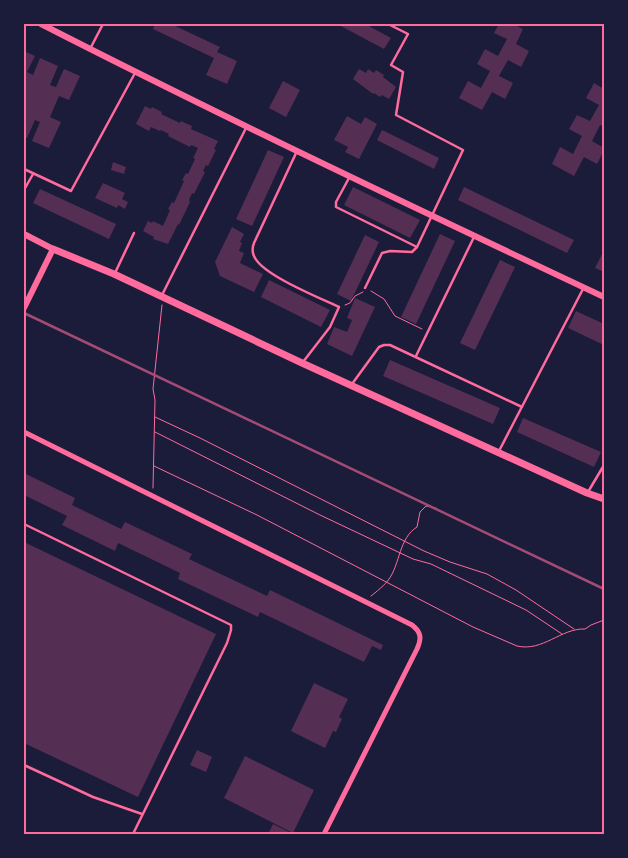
<svg xmlns="http://www.w3.org/2000/svg" width="628" height="858" font-family="'Nunito Sans',sans-serif">
  <rect width="100%" height="100%" fill="#1b1b3a"/>
  <path fill="#542f53" d="M155,24h16l49,23 -3,5 20,9 -10,23 -21,-9 8,-17 -61,-29z
    M337,24h28l26,14 -7,11z
    M499,24h14l10,5 -7,15 13,7 -8,16 -13,-7 -9,16 14,7 -8,16 -13,-7 -10,18 -23,-12 9,-17 13,7 9,-17 -13,-7 8,-15 13,7 9,-17 -13,-6z
    M24,51l11,5 -8,16 6,3 7,-17 18,8 -8,19 6,2 8,-18 16,7 -11,24 -10,-4 -9,21 11,5 -12,26 -17,-7 8,-19 -5,-2 -8,18 -3,-1z
    M359,69l7,4 2,-4 6,4 2,-3 8,5 -1,2 13,10 -7,12 -7,-4 -2,2 -6,-4 -1,1 -20,-15z
    M283,81l17,9 -14,27 -17,-9z
    M594,83l10,6v38l-4,-2 -8,16 12,7v2l-7,14 -13,-7 -10,19 -22,-12 8,-17 13,7 9,-18 -13,-7 8,-14 13,6 9,-16 -13,-7z
    M145,106l6,3 1,-2 10,5 -1,2 19,9 1,-2 11,5 -1,3 27,12 -4,8 2,1 -8,16 -2,-1 -3,6 2,1 -11,22 -2,-1 -3,7 1,2 -11,23 -1,-1 -10,20 -15,-5 1,-2 -11,-6 5,-10 4,2 1,-2 10,5 7,-16 -2,-1 4,-7 2,1 10,-22 -2,-1 4,-7 2,1 7,-15 -2,-1 5,-10 -7,-3 -1,2 -22,-11 1,-2 -8,-4 -1,1 -9,-4 -2,4 -13,-7z
    M347,116l14,8 4,-7 12,7 -18,35 -14,-7 3,-5 -14,-7z
    M382,130l57,28 -5,11 -57,-29z
    M268,150l16,7 -32,69 -16,-7z
    M113,162l13,5 -2,7 -13,-4z
    M103,183l22,10 -3,6 6,3 -3,7 -7,-4 -1,3 -22,-10z
    M353,187l67,33 -10,18 -66,-33z
    M464,187l110,53 -7,13 -109,-53z
    M40,189l76,35 -7,15 -76,-36z
    M232,227l12,7 -4,8 2,1 -3,8 5,2 -4,10 23,11 -9,18 -34,-16 -5,-14z
    M440,234l15,7 -39,83 -15,-7z
    M365,235l14,7 -28,59 -14,-7z
    M602,254l2,1v17l-9,-4z
    M500,260l15,7 -40,83 -15,-7z
    M269,280l61,30 -9,17 -60,-30z
    M355,298l20,9 -23,49 -25,-12 7,-17 13,5 5,-12 -5,-2z
    M576,311l28,13v21l-36,-17z
    M390,360l110,48 -7,16 -110,-48z
    M523,418l78,34 -7,15 -77,-35z
    M24,473l51,25 -3,7 49,24 4,-7 67,32 -3,5 78,37 3,-6 113,55 -2,5 -9,-4 -8,16 -104,-50 -2,5 -80,-38 2,-6 -62,-30 -3,8 -53,-26 5,-9 -43,-21z
    M24,542l192,92 -78,163 -114,-54z
    M314,683l34,16 -9,18 3,2 -6,13 -3,-1 -8,17 -34,-17z
    M197,750l15,7 -6,15 -16,-7z
    M245,756l69,34 -21,43 -69,-35z
    M273,824l16,8 -1,2h-20z"/>
  <g fill="none" stroke-linecap="round" stroke-linejoin="round">
    <path stroke="#ff6b9d" stroke-width="1" d="M371,291l13,8 11,17 27,13
      M345,305l5,-2 5,-7 8,-4
      M155,417l45,21 224,113 26,11 37,12 29,16 58,39
      M155,432l165,83 93,44 18,5 95,46 36,24
      M154,466l103,49 216,112 44,19c26,6 44,-18 68,-17l6,-4 13,-5
      M153,488l2,-88 -2,-11 9,-84
      M371,596c4,-3 15,-12 18,-17 11,-15 10,-41 28,-52l3,-15 6,-6 10,2"/>
    <path stroke="#ff6b9d" stroke-width="2.5" d="M90,49l13,-25
      M297,151l-43,92c-2,5 -2,10 1,15 10,18 65,40 84,49l-9,20 -27,35
      M24,169l47,22 64,-118
      M349,178l-13,24v5l81,40 46,-97 -67,-35 7,-43 -12,-7 17,-31 -20,-10
      M24,190l9,-16
      M115,273l19,-40
      M365,288l17,-35 8,-2 22,1 5,-5
      M162,295l84,-167
      M416,356l58,-119
      M352,384l27,-37 5,-2h6l132,62
      M499,451l84,-162
      M588,492l16,-27
      M24,524l207,101v5l-4,13 -94,191
      M24,765l69,32 49,17"/>
    <path stroke="#ff6b9d" stroke-width="5" d="M24,432l388,193c9,7 10,13 5,24l-93,185"/>
    <path stroke="#ff6b9d" stroke-width="6" d="M41,24c186,95 374,184 563,273
      M24,234l29,15 -29,59"/>
    <path stroke="#ff6b9d" stroke-width="7" d="M53,249l61,25 188,89 285,130 17,6"/>
    <path stroke="#a44b75" stroke-width="2.5" d="M24,313l580,276"/>
  </g>
  <rect width="628" height="858" fill="none" stroke="#1b1b3a" stroke-width="50"/>
  <rect x="25" y="25" width="578" height="808" fill="none" stroke="#ff6b9d" stroke-width="2"/>
</svg>
